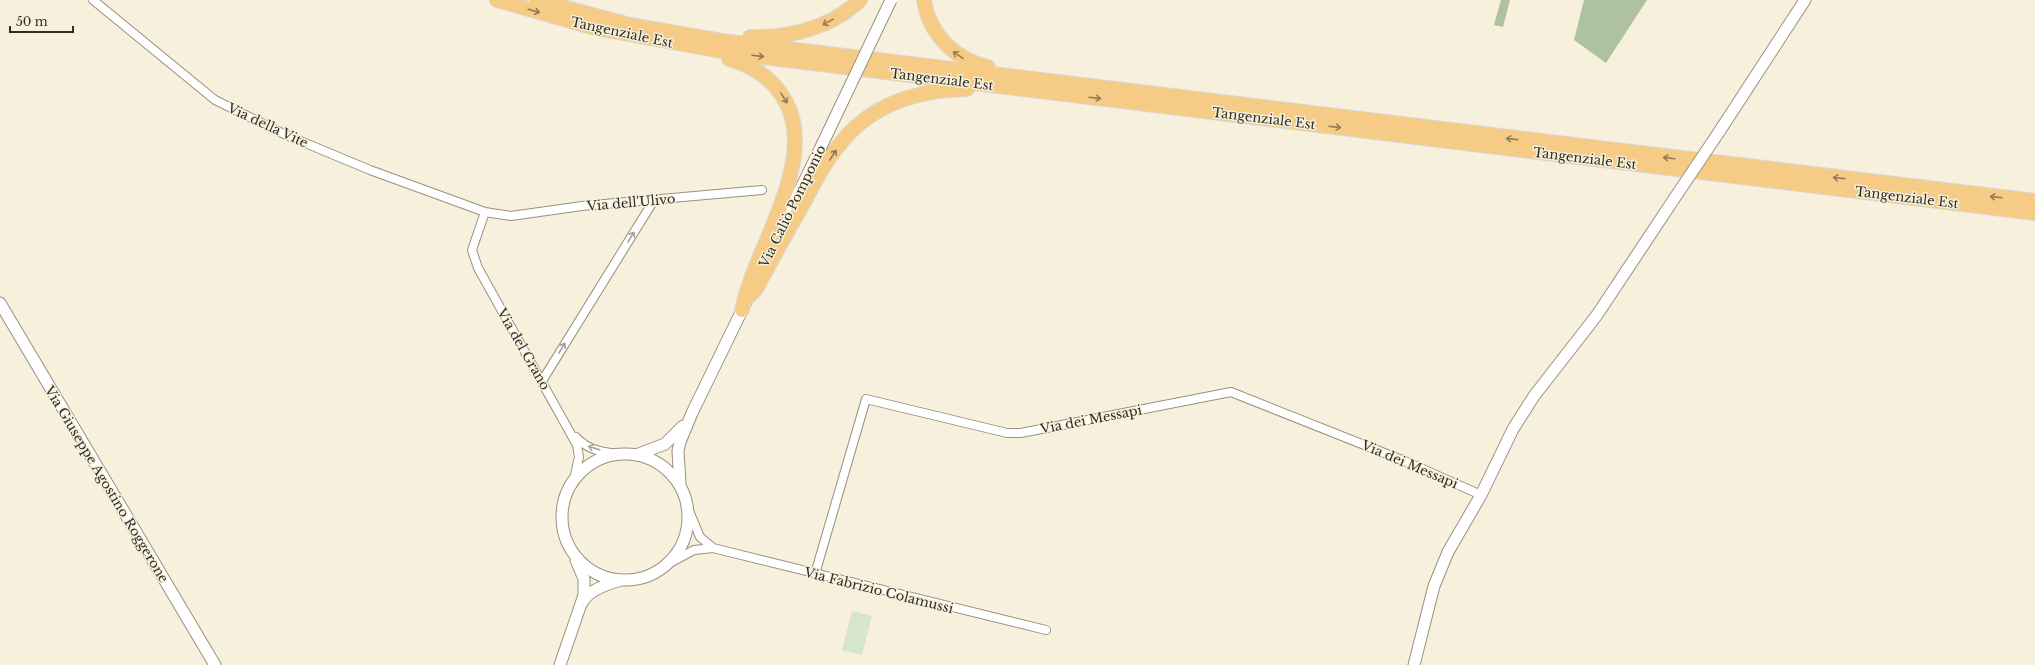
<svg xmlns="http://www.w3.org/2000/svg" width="2035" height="665" font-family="'Libre Baskerville',serif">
  <rect width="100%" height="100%" fill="#f7f0dc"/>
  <path fill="#d6e6ca" d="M852,611l20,5 -10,39 -20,-5z"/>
  <path fill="#aec29f" d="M1501,0h9l-7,27 -9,-2z
    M1584,0h63l-41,63 -32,-23z"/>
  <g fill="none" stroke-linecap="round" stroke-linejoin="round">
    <defs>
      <path id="street" d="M93,0l122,100 71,35 84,35 115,42 26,4 71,-10 180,-16
        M485,212l-13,38 6,18 99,177 2,12 -5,22
        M542,381l112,-181
        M576,437c12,14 30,16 48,17
        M687,506l13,31 12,10
        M666,565l28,-15 19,-2 333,82
        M815,574l51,-175 141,34h14l210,-41 176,70 74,33"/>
      <path id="secondary" d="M1719,132l86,-132
        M777,238l43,-89
        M0,303l215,362
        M562 517a63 63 0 1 1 126 0a63 63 0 1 1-126 0Z
        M636,455l29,-11 18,-18
        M680,484l-2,-33 2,-9 12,-29 54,-111
        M582,603c6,-13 26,-19 39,-23
        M560,665l24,-70v-16l-8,-19
        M1414,665l20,-79 14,-34 33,-57 32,-66 21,-33 63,-81 77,-116"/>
      <path id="highway" d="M497,0l98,28 143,26 1297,159
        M537,0l93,25 92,16 1313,160
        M924,0c5,34 31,60 64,67
        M750,37c39,1 81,-9 110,-37
        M729,59c23,7 41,17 54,38 39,60 -29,151 -41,213
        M749,296l7,-7c15,-28 31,-57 47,-85 11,-21 22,-42 37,-60 31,-40 78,-54 127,-55"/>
    </defs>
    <use href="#street" stroke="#98917f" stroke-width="10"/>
    <use href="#secondary" stroke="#98917f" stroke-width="13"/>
    <use href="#highway" stroke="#dad9d8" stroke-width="16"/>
    <use href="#street" stroke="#fff" stroke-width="8"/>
    <use href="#secondary" stroke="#fff" stroke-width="11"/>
    <use href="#highway" stroke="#f6cb85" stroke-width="14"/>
    <defs>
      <path id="secondary-bridge" d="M820,149l71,-149
        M1674,199l45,-67"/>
    </defs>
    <use href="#secondary-bridge" stroke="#98917f" stroke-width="13" stroke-linecap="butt"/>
    <use href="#secondary-bridge" stroke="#fff" stroke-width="11"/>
  </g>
  <defs><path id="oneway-shaft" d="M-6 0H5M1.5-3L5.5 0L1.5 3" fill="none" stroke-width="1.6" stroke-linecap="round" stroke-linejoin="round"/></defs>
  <g stroke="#927c55">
    <use href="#oneway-shaft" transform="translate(534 11) rotate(16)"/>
    <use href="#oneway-shaft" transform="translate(828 22) rotate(151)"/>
    <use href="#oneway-shaft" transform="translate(958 55) rotate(-146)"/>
    <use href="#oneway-shaft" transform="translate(758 56) rotate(7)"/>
    <use href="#oneway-shaft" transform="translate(784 98) rotate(58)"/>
    <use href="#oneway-shaft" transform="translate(1095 98) rotate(7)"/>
    <use href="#oneway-shaft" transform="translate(1335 127) rotate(7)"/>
    <use href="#oneway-shaft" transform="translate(1512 139) rotate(-173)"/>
    <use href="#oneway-shaft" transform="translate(833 155) rotate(-57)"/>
    <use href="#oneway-shaft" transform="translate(1669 158) rotate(-173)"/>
    <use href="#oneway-shaft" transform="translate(1839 178) rotate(-173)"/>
    <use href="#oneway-shaft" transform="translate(1996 197) rotate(-173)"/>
  </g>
  <g stroke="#a1a09d">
    <use href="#oneway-shaft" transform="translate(631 237) rotate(-58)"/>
    <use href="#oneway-shaft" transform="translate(562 348) rotate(-58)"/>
    <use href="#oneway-shaft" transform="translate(594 448) rotate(-162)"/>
  </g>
  <g text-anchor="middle" stroke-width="3" stroke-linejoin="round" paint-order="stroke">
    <g font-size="13" fill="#2f2d25" stroke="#f7f0dc">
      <text transform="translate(622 32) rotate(12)" y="5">Tangenziale Est</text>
      <text transform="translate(942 79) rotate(7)" y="5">Tangenziale Est</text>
      <text transform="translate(1264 118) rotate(7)" y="5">Tangenziale Est</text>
      <text transform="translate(268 125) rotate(25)" y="5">Via della Vite</text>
      <text transform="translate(1585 158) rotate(7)" y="5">Tangenziale Est</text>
      <text transform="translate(1907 197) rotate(7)" y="5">Tangenziale Est</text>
      <text transform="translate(631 202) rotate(-5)" y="5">Via dell'Ulivo</text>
      <text transform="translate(792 206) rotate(-64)" y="5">Via Caliò Pomponio</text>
      <text transform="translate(524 349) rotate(60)" y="5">Via del Grano</text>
      <text transform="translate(1091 419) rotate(-11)" y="5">Via dei Messapi</text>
      <text transform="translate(1410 464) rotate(23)" y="5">Via dei Messapi</text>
      <text transform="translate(107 484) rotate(59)" y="5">Via Giuseppe Agostino Roggerone</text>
      <text transform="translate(879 590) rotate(14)" y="5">Via Fabrizio Colamussi</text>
    </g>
  </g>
  <path d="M10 26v6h63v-6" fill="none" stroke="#2f2d25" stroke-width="2"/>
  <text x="16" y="26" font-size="12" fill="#2f2d25" stroke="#f7f0dc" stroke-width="3" paint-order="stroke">50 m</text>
</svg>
